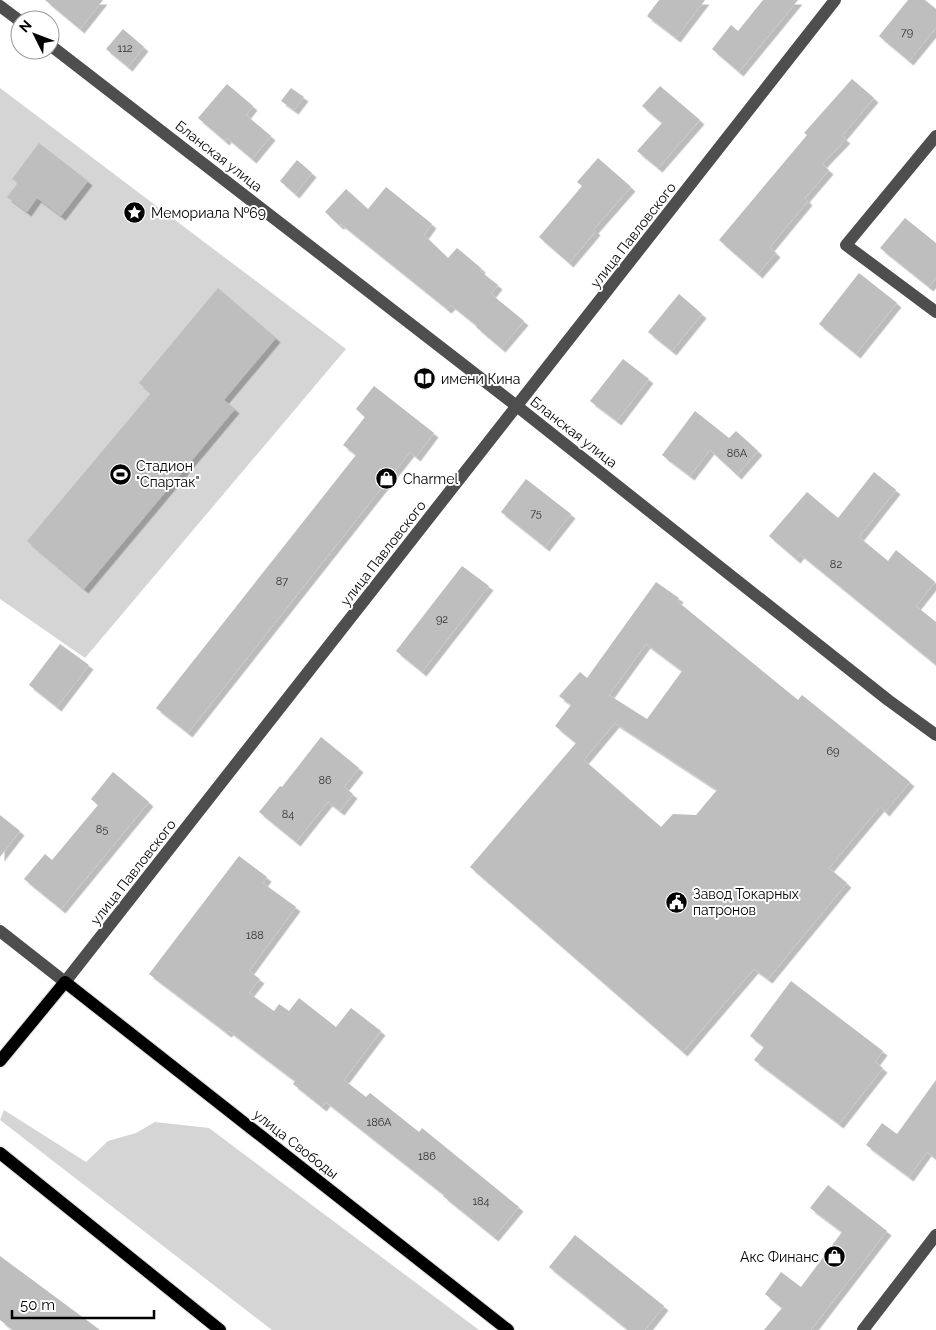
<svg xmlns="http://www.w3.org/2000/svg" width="936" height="1330" font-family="Raleway,sans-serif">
  <defs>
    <filter id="shadow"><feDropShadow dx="4.5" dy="4.5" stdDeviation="0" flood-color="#0004"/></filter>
  </defs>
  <rect width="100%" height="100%" fill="#fff"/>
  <path fill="#d5d5d5" d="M0,88l346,261 -261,309 -85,-59z
    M4,1110l82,52 22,-21 28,-8 19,-11 54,6 270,202h-207l-272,-210z"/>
  <path fill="#bebebe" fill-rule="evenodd" filter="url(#shadow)" d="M45,0h58l-23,29z
    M659,0h46l-29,38 -29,-22z
    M763,0h35l-59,72 -27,-23 19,-24 7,6z
    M908,0h17l11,9v19l-27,33 -30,-25z
    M123,29l21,18 -16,20 -22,-18z
    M852,79l22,19 -32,38 4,3 -24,25 7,6 -24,28 3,3 -38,46 6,6 -18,21 -39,-34 88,-105 -3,-2z
    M227,84l26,22 -7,9 25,21 -19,23 -25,-21 -2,3 -27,-23z
    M660,86l40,34 -42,48 -21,-17 25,-28 -20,-17z
    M291,88l13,9 -10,13 -13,-9z
    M39,143l49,38 -27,35 -24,-18 -10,14 -20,-15 11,-14 -6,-4z
    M598,158l33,29 -37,42 2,2 -27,32 -30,-26 43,-51 -5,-4z
    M297,160l15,13 -17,21 -15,-13z
    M386,187l46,37 -8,11 24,23 9,-10 24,20 -1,3 18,14 -7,9 33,27 -23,27 -25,-21 1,-1 -26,-21 -4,4 -106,-85 -2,1 -14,-13 21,-23 22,20z
    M905,218l31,25v35l-7,9 -49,-39z
    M859,273l38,30 -41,51 -37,-30z
    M218,288l58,50 -52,62 11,9 -151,180 -57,-48 124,-148 -12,-10z
    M679,294l23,20 -30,37 -24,-19z
    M623,359l26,20 -32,42 -27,-20z
    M374,386l60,47 -18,24 -6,-5 -222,281 -32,-25 200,-253 -13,-10 22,-28 -9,-8z
    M695,411l34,27 7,-7 22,20 -21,24 -27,-25 -20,26 -28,-21z
    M874,472l22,18 -37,47 29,24 8,-11 39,32 -19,24 20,16v43l-136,-111 -4,5 -27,-23 38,-44 31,26z
    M526,479l45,35 -26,33 -44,-35z
    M462,566l27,20 -67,86 -26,-21z
    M656,582l23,16 -2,3 121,99 4,-5 108,87 -25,30 -5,-5 -51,61 18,15 -79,96 -14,-10 -71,83 -213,-185 106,-124 -21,-17 16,-21 -12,-9 21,-24 7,6zM646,644l36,27 -35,48 -38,-24zM615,723l102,67 -21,25 -23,-1 -12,13 -77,-67z
    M60,644l29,21 -32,42 -28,-22z
    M321,737l38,31 -15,19 9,7 -13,17 -12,-9 -32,40 -37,-30 21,-26 2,1z
    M113,772l36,30 -88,107 -37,-30 21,-25 7,6 46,-55 -7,-6z
    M0,815l20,16 -20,26z
    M239,856l28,21 -4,6 33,24 -47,64 11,8 -11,14 25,18 5,-7 10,7 10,-13 37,29 15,-19 30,23 -37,49 22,17 4,-4 49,39 3,-4 97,79 -25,30 -51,-41 1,-1 -118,-93 -4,5 -29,-23 2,-3 -66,-50 -2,2 -78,-59z
    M791,981l92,70 -8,11 8,6 -44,56 -85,-64 10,-13 -14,-11z
    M936,1080v79l-9,-7 -18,25 -43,-32 16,-22 15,11z
    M828,1185l59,46 -76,99h-47l18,-22 -17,-14 16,-22 20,15 41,-55 -32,-24z
    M575,1235l89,71 -19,24h-17l-79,-63z
    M0,1256l100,74h-87l-13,-10z"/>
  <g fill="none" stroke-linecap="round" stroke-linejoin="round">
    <defs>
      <path id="major" d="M0,1061l65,-79 443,348
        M0,1153l220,177"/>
    </defs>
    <use href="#major" stroke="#dbdbdb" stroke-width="14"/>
    <path stroke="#4e4e4e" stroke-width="12" d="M0,6l20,15
      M50,45l468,362 370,293 48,35
      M936,136l-90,109 90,67
      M0,931l65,51 770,-982
      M863,1330l73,-95"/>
    <use href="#major" stroke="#000" stroke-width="12"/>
  </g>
  <defs>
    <symbol id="sight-disc" viewBox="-11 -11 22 22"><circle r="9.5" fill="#000" stroke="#fff"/><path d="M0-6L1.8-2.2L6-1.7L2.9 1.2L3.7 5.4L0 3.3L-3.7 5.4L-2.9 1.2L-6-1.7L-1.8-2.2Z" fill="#fff"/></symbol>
    <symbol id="library-disc" viewBox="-11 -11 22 22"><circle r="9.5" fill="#000" stroke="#fff"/><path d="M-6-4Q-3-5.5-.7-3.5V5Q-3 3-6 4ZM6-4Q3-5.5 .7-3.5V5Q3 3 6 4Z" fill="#fff"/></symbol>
    <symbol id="stadium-disc" viewBox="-11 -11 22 22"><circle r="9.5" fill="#000" stroke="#fff"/><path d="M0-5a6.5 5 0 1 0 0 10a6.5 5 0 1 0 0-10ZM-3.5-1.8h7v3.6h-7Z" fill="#fff"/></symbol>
    <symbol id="shop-disc" viewBox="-11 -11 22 22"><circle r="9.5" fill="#000" stroke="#fff"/><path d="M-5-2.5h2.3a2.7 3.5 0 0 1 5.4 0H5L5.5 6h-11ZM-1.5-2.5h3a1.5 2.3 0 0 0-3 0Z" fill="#fff"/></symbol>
    <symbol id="civic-disc" viewBox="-11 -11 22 22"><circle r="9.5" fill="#000" stroke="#fff"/><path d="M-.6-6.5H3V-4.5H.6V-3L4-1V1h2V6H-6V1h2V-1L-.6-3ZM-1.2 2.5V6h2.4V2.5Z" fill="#fff"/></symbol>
  </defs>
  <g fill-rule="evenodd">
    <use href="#sight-disc" x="122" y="200" width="25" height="25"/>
    <use href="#library-disc" x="412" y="366" width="25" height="25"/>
    <use href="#stadium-disc" x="108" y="462" width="25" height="25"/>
    <use href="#shop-disc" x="374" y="466" width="25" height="25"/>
    <use href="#civic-disc" x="664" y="890" width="25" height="25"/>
    <use href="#shop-disc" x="822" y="1244" width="25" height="25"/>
  </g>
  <g text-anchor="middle" stroke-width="4" stroke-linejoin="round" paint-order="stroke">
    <g font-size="11" fill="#303030">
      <text x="907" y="36">79</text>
      <text x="125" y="52">112</text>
      <text x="737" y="457">86А</text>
      <text x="536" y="517">75</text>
      <text x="836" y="568">82</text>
      <text x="282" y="585">87</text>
      <text x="442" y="623">92</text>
      <text x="833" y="755">69</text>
      <text x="325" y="784">86</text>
      <text x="288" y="818">84</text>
      <text x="102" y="833">85</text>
      <text x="255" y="939">188</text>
      <text x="379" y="1126">186А</text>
      <text x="427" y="1160">186</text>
      <text x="481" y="1205">184</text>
    </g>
    <g font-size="14" fill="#000" stroke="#fff">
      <text transform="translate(219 156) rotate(38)" y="5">Бланская улица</text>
      <text transform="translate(633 235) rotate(-52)" y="5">улица Павловского</text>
      <text transform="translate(574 432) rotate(38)" y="5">Бланская улица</text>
      <text transform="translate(383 553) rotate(-52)" y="5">улица Павловского</text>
      <text transform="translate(133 872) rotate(-52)" y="5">улица Павловского</text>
      <text transform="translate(296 1144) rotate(38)" y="5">улица Свободы</text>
    </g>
    <g font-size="14" fill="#000" stroke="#fff" text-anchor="start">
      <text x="151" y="218">Мемориала №69</text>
      <text x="441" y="384">имени Кина</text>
      <text x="136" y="471">Стадион<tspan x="136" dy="16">"Спартак"</tspan></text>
      <text x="403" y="484">Charmel</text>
      <text x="693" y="899">Завод Токарных<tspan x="693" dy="16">патронов</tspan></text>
      <text x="819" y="1262" text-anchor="end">Акс Финанс</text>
    </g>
  </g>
  <g transform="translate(35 35) rotate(312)"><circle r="24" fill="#ffffff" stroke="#999999"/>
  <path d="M0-4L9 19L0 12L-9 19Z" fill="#000000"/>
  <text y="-8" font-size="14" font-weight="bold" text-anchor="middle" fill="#000000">N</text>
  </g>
  <path d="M12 1310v8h142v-8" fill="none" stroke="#000000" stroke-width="2.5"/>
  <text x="20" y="1310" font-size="15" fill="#000000" stroke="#ffffff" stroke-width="4" paint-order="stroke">50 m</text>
</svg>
